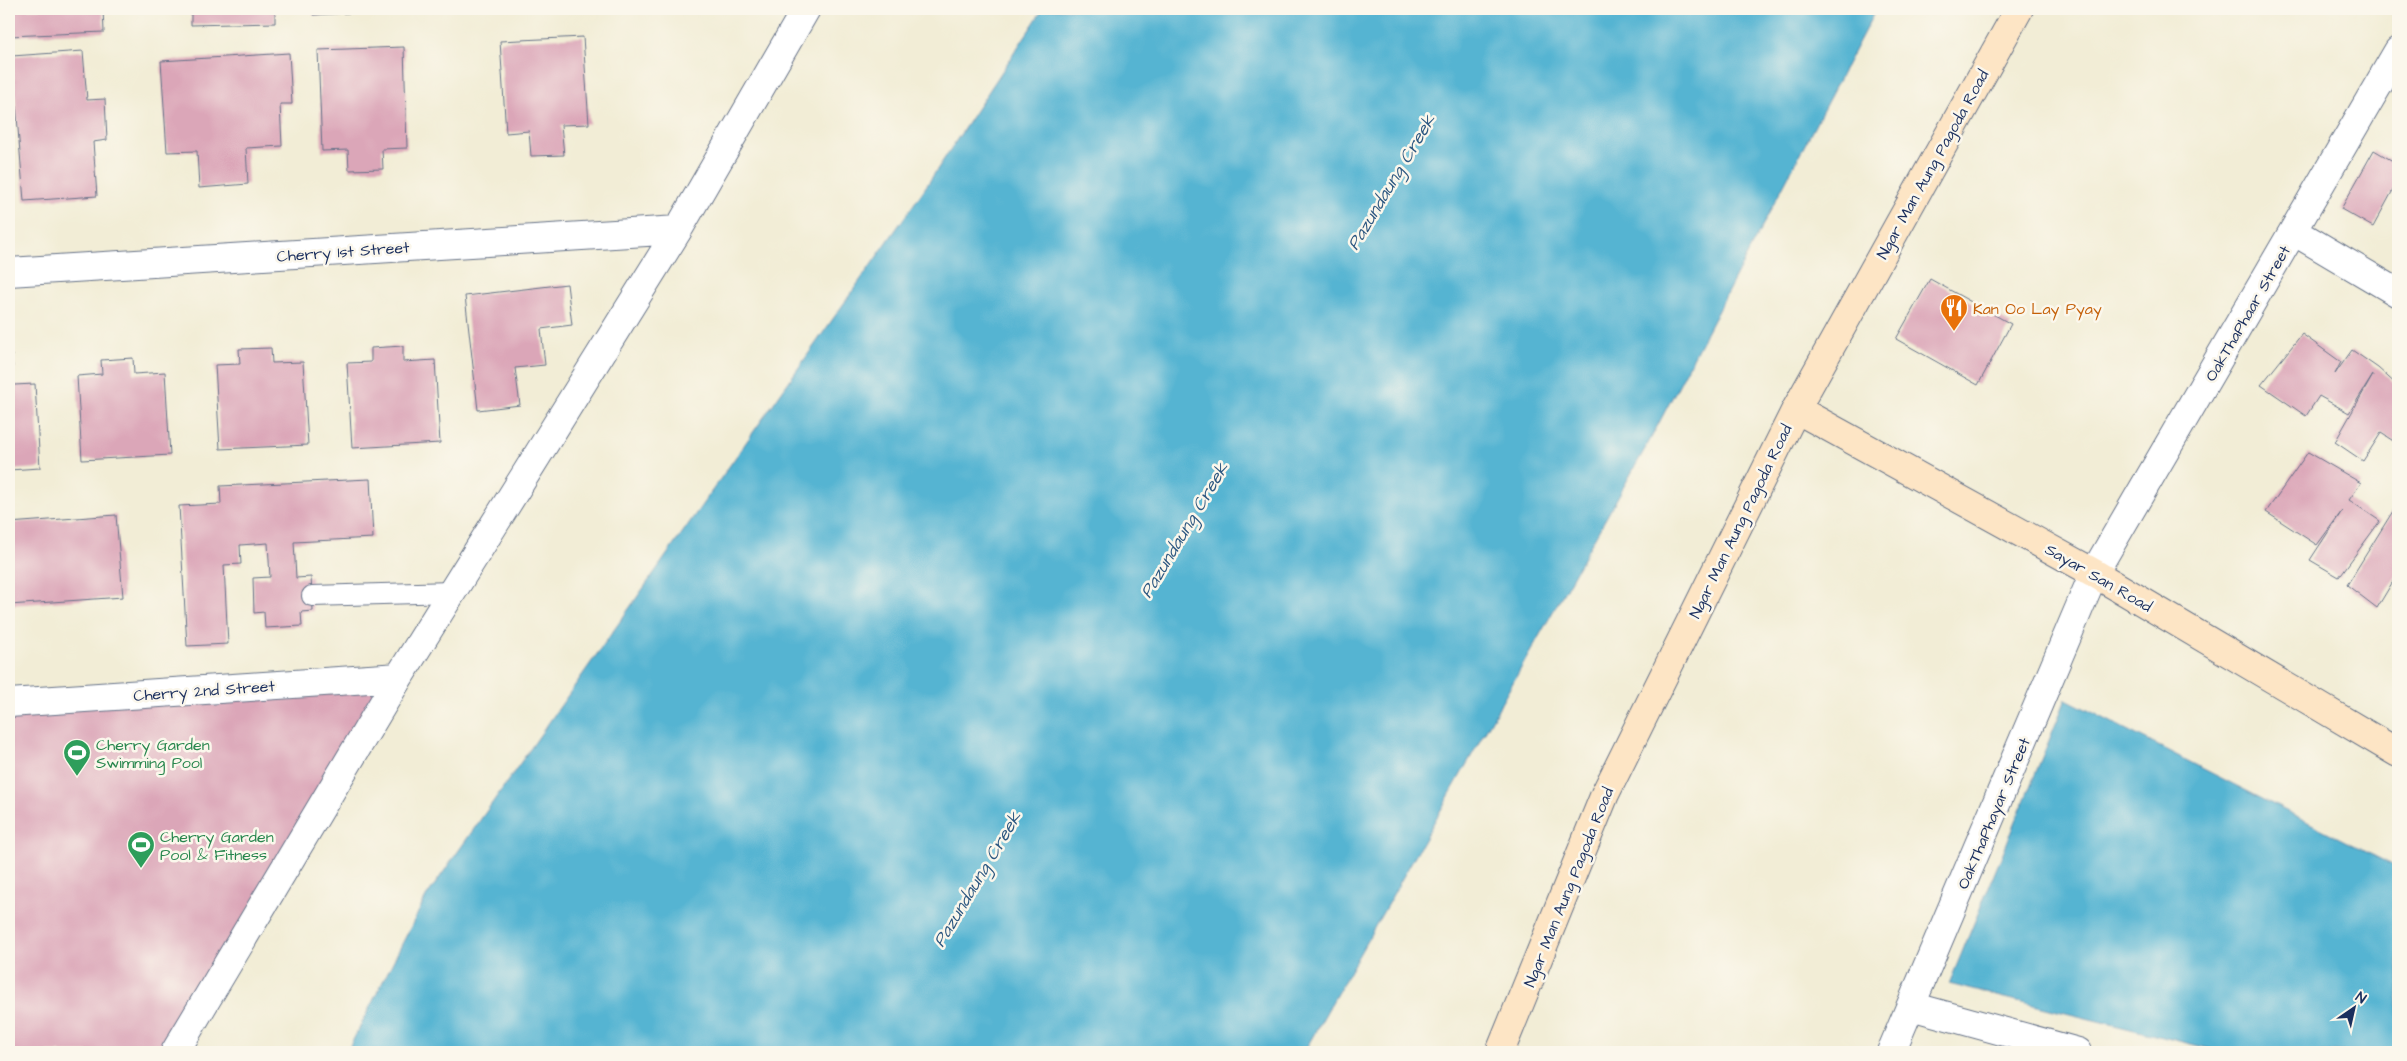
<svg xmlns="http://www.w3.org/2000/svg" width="2407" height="1061" font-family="'Architects Daughter',sans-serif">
  <rect width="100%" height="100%" fill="#fbf7ec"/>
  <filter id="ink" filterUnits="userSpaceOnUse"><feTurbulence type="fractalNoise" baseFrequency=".02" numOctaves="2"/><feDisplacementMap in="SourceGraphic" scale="10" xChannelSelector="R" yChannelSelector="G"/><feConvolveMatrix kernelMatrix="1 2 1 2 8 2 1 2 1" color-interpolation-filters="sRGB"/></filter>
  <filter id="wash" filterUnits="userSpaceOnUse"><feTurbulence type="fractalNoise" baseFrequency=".0096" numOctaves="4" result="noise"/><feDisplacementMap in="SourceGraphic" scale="20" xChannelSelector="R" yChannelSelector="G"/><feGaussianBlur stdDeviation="1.12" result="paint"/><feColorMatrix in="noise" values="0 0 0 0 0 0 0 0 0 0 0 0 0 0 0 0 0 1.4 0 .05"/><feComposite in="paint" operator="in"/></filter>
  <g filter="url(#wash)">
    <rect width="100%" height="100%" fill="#f2edd6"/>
    <path fill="#54b4d2" stroke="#387298" d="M1043,9h833l-226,431 -346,612h-957l79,-155 497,-706z
      M2066,699l332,169v184h-175l-274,-68z"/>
    <g id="blocks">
      <path fill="#dba6b8" d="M9,9h94l1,23 -95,4z
        M191,9h84v14l-84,2z
        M312,9h94v1l-93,5z
        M583,37l6,87 -28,1 3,30 -33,1 -2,-25 -23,2 -6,-92z
        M404,47l3,101 -25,1 1,20 -34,1 -1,-20 -26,1 -4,-101z
        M83,51l4,49 18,-1 2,41 -14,2 4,54 -73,5 -12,-145z
        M289,53l3,51h-12l2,42 -36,2 2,36 -49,4 -2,-37 -30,1 -6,-91z
        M2374,150l24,14v17l-25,46 -32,-18z
        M1930,279l81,45 -33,61 -82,-46z
        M567,284l5,41 -31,4 4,36 -30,3 5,37 -42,5 -13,-114z
        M2302,334l39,28 -6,12 17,-24 26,18 20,18v58l-17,-11 -18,28 -28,-19 38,-67 -24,38 -30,-17 -13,20 -45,-31z
        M403,346v16l32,-2 5,83 -88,5 -5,-85 24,-1v-14z
        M271,348l1,15 31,-1 5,83 -88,4 -5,-84 25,-1 -1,-15z
        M9,355h3l2,30 21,-1 5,84 -31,2z
        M133,358l1,16 31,-2 5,83 -88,5 -5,-84 25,-2 -1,-14z
        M2308,452l53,31 -12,17 31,21 -41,56 -29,-17 32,-49 -25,34 -51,-33z
        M370,479l3,59 -79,4 2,36 15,-1 2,34 -12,1 1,14 -37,2 -1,-16 -10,1 -1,-35 17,-1 -2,-34 -28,2 1,19 -17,1 4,79 -41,2 -8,-140 42,-2 -1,-18z
        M2398,503v70l-21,35 -30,-23z
        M116,515l7,82 -114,8v-82z
        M382,686l-218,366h-155v-340z"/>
    </g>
  </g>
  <g filter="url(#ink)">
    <use href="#blocks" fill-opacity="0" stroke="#667288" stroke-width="1"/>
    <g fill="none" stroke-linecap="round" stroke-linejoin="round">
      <defs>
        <path id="lane" d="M312,596l140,-4"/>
        <path id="street" d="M2295,232l103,61
          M9,272l669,-42
          M9,703l390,-26
          M1911,1006l167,46
          M175,1052l224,-375 279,-447 128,-221
          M1891,1052l203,-479 304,-522"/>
        <path id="secondary" d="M1796,409l298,164 304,180
          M1500,1052l105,-258 191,-385 223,-400"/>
      </defs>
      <use href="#lane" stroke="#667288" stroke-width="22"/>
      <use href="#street" stroke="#667288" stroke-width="30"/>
      <use href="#secondary" stroke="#667288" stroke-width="30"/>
      <use href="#lane" stroke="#fff" stroke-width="20"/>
      <use href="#street" stroke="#fff" stroke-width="28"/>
      <use href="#secondary" stroke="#fde5c5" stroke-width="28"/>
    </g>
  </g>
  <defs>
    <symbol id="restaurant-pin" viewBox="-11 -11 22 30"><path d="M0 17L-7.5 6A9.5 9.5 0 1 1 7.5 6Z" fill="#e8710a" stroke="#fbf7ec"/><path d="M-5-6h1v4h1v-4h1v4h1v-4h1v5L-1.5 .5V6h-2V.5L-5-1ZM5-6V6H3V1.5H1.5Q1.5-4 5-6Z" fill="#fff"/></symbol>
    <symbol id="stadium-pin" viewBox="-11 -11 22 30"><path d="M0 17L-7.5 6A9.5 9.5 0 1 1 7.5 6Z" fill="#2e9e5b" stroke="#fbf7ec"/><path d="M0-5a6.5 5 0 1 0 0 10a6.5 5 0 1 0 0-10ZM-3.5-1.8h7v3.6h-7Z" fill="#fff"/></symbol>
  </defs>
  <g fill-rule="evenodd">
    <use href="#restaurant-pin" x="1938" y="292" width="32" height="43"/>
    <use href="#stadium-pin" x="61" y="737" width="32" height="43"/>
    <use href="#stadium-pin" x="125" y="829" width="32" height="43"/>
  </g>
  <g text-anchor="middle" stroke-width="5" stroke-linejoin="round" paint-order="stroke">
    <g font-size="16" fill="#1b2f5e" stroke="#fbf7ec">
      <text transform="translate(1932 164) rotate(-61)" y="6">Ngar Man Aung Pagoda Road</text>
      <text transform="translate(343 251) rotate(-4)" y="6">Cherry 1st Street</text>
      <text transform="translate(2247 313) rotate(-60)" y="6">OakThaPhaar Street</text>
      <text transform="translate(1740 521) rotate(-64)" y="6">Ngar Man Aung Pagoda Road</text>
      <text transform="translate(2099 577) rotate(30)" y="6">Sayar San Road</text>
      <text transform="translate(204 690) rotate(-4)" y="6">Cherry 2nd Street</text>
      <text transform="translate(1993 813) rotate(-67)" y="6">OakThaPhayar Street</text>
      <text transform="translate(1568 887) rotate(-68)" y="6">Ngar Man Aung Pagoda Road</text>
    </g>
    <g font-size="16" fill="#c56008" stroke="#fbf7ec" text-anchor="start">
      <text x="1973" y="314">Kan Oo Lay Pyay</text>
    </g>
    <g font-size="16" fill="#27864d" stroke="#fbf7ec" text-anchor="start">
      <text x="96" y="750">Cherry Garden<tspan x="96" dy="18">Swimming Pool</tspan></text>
      <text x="160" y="842">Cherry Garden<tspan x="160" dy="18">Pool &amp; Fitness</tspan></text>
    </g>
    <g font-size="18" font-style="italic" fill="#2c5781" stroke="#fbf7ec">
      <text transform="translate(1391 182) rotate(-59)" y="6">Pazundaung Creek</text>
      <text transform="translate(1184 530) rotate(-59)" y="6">Pazundaung Creek</text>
      <text transform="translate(977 879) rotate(-59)" y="6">Pazundaung Creek</text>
    </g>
  </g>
  <rect width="2407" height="1061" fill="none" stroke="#fbf7ec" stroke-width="30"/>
  <g transform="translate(2354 1008) rotate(34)" stroke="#fbf7ec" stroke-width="4" paint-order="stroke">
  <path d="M0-4L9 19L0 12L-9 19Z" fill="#1b2f5e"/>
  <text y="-8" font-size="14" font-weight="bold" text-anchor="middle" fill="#1b2f5e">N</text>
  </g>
</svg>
